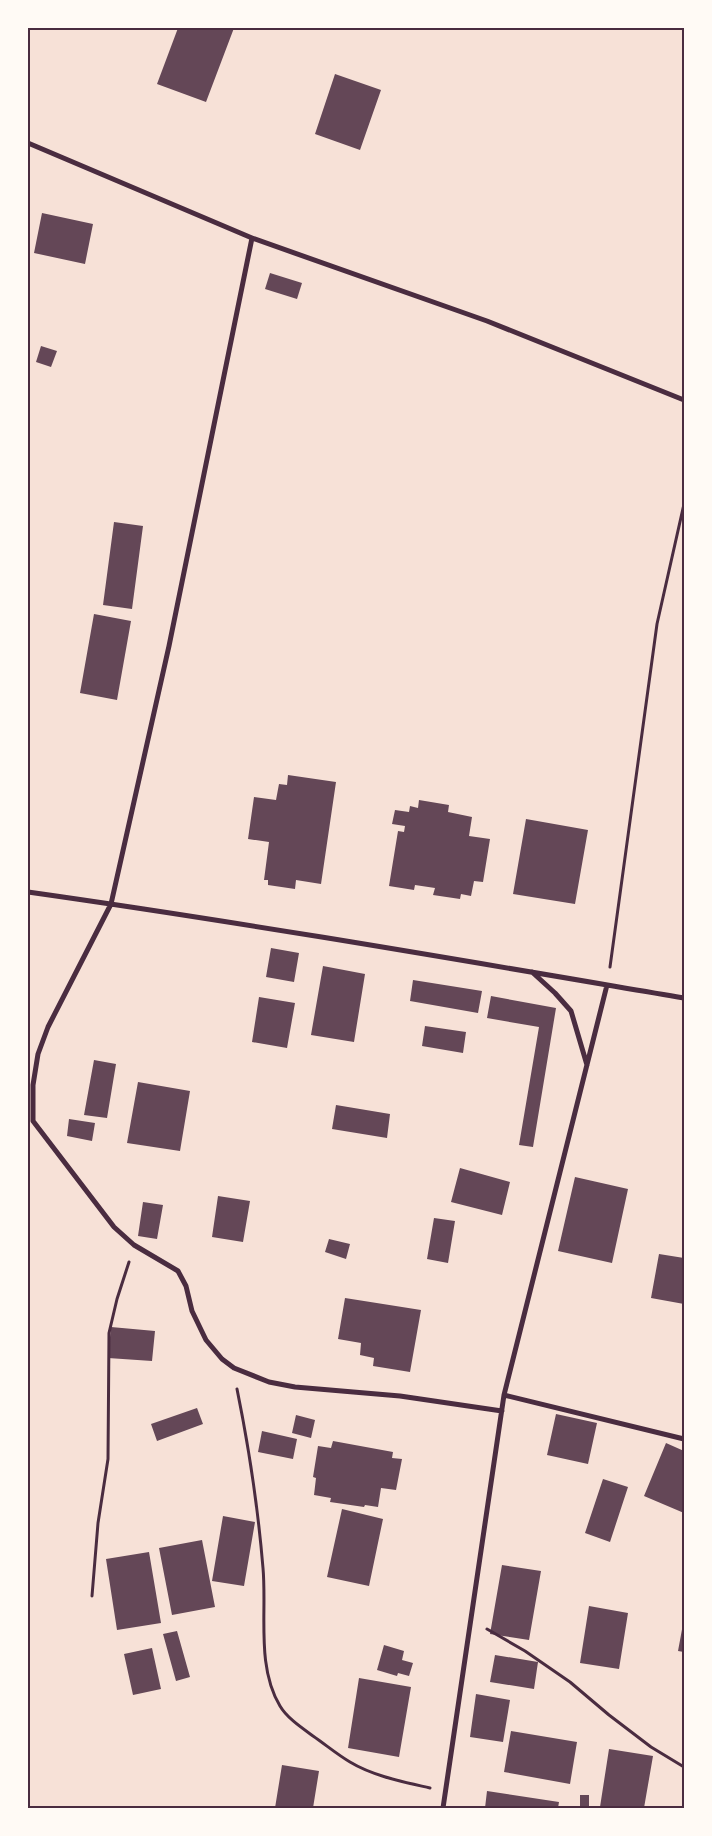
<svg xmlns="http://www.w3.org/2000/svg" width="712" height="1836" font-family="'Nunito Sans',sans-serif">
  <rect width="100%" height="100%" fill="#f7e1d7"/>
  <path fill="#644757" d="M178,28h56l-28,74 -49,-18z
    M335,74l46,16 -21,60 -45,-16z
    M42,213l51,11 -8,40 -51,-11z
    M270,273l32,10 -5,16 -32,-10z
    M41,346l16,5 -6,16 -15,-5z
    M114,522l29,4 -11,83 -29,-4z
    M94,614l37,7 -14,79 -37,-7z
    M288,775l48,7 -15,102 -25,-4 -1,9 -27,-4v-5h-4l5,-38 -21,-3 6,-42 22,3 3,-16 8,1z
    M419,800l30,5 -1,7 24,5 -3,19 21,3 -7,43 -9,-1 -3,15 -10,-2 -1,5 -27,-4 2,-7 -20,-3 -1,5 -25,-4 9,-55 6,1 1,-6 -13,-2 3,-14 14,2 1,-6 8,2z
    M526,819l62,11 -13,74 -62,-10z
    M271,948l28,5 -5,29 -28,-5z
    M323,966l42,8 -11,68 -43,-7z
    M413,980l69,11 -4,22 -68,-12z
    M491,996l65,12 -23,139 -14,-2 20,-118 -52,-9z
    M259,997l36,6 -8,45 -35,-6z
    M425,1026l41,6 -3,21 -41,-7z
    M94,1060l22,4 -9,54 -23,-3z
    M138,1082l52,9 -10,60 -53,-8z
    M336,1105l54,9 -3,24 -55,-9z
    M69,1119l26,4 -3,18 -25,-5z
    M460,1168l50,14 -8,33 -51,-13z
    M575,1177l53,12 -16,74 -54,-12z
    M218,1196l32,5 -7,41 -31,-5z
    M143,1202l20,3 -6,34 -19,-3z
    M434,1218l21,3 -7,42 -21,-4z
    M329,1239l21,5 -4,15 -21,-7z
    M659,1254l25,4v46l-33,-6z
    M345,1298l76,12 -11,62 -37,-6 1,-8 -14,-3 1,-12 -23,-4z
    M111,1327l44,4 -3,30 -44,-3z
    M197,1408l6,16 -46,17 -6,-17z
    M556,1414l41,9 -9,41 -41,-9z
    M296,1415l19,5 -4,18 -19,-5z
    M262,1431l35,8 -4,20 -35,-7z
    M333,1441l60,11 -1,6 10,1 -6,31 -15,-2 -3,19 -13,-2 -1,2 -34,-5 1,-4 -17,-3 2,-17 -3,-1 5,-31 13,2z
    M666,1443l18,8v62l-40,-17z
    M603,1479l25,8 -18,55 -25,-9z
    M342,1509l41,10 -14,67 -42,-9z
    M223,1516l32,6 -11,64 -32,-5z
    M202,1540l13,67 -43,8 -13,-67z
    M149,1552l12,71 -44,7 -11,-71z
    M502,1565l39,6 -12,69 -39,-6z
    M589,1606l39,7 -9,56 -39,-6z
    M683,1624h1v28l-6,-1z
    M177,1631l13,46 -14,4 -13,-47z
    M384,1645l20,6 -2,9 11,3 -4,13 -11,-3 -1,3 -20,-6z
    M152,1648l9,41 -28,6 -9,-41z
    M495,1655l43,7 -4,27 -44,-7z
    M359,1678l52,9 -12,70 -51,-9z
    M476,1694l34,6 -7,42 -33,-5z
    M511,1731l66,11 -7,42 -66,-12z
    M609,1749l44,7 -9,52h-34l-10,-1z
    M282,1765l37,6 -6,37h-38z
    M487,1791l72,11 -1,6h-73z
    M580,1795h9v13h-9z"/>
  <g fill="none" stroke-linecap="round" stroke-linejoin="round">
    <path stroke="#4a2c40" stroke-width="3" d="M610,967l47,-343 27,-120
      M237,1389c12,59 21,119 26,179 4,45 -7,98 17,138 7,12 22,22 33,30 13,9 25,19 37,26 23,14 54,20 80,26
      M92,1596l6,-73 10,-64 1,-126 8,-34 12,-37
      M487,1629l38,22 45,31 39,33 42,32 33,20"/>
    <path stroke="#4a2c40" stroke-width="5" d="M28,143l224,95 235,83 197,79
      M252,238l-83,408 -58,258 -63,123 -10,27 -5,31v36l81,106 20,18 44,26 8,15 6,25 14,29 16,19 12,9 35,14 26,5 105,9 102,15
      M28,892c219,31 438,69 656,106
      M532,972l23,21 16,18 16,54
      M504,1395l180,44
      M443,1808l61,-413 103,-410"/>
  </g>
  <rect width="712" height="1836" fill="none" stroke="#fffaf5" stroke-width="58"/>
  <rect x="29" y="29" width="654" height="1778" fill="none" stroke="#4a2c40" stroke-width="2"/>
</svg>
